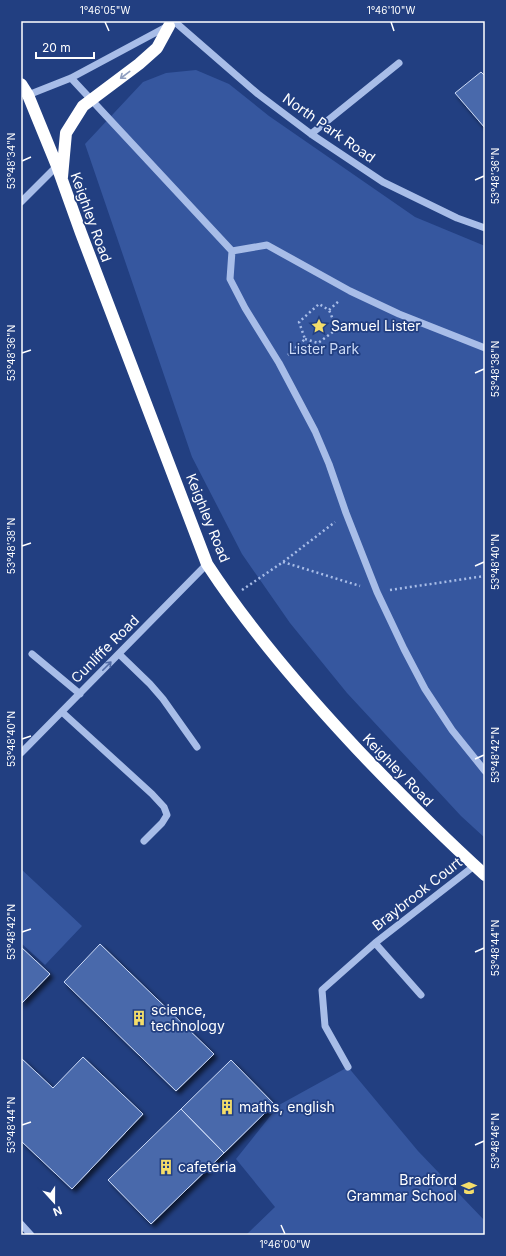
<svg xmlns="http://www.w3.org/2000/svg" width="506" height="1256" font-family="Inter,sans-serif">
  <defs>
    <filter id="shadow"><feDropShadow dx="3.5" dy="3.5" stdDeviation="2" flood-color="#0009"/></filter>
  </defs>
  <rect width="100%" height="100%" fill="#223f81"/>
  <path fill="#36579f" d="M196,70l33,14 40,32 146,101 70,29v592l-24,-22 -114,-123 -57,-70 -48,-69 -50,-97 -107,-313 58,-62 23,-9z
    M21,869l61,57 -37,39 -24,-22z
    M348,1067l70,84 67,70v14h-239l29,-28 -39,-48 43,-54z"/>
  <path fill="#4a69ab" stroke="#ccdaf6" filter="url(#shadow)" d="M481,72l4,4v52l-30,-35z
    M100,944l114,110 -38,37 -112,-109z
    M21,947l29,27 -29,30z
    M83,1057l60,57 -71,75 -51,-48v-83l32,30z
    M231,1060l43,44 -50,49 -43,-44z
    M181,1109l43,44 -73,71 -43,-44z"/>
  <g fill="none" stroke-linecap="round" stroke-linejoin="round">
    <path stroke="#a8bde8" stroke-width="2.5" stroke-dasharray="2 3" stroke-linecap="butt" d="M305,339l13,4 19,-14 -8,-19
      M288,355l17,-16 -6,-17 20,-18 10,6 11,-10
      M283,562l77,24
      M242,590l41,-28 52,-40
      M390,590l95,-14"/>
    <path stroke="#a8bde8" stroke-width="7" d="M175,22l83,72 53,40 72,48 74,36 28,10
      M71,78l161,173
      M28,95l43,-17 97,-52
      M311,134l88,-71
      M21,202l36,-36
      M485,348l-86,-34 -49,-23 -83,-46 -35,6 -2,28 15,29 34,55 36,68 14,33 17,49 31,79 27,57 21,40 27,41 33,41
      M32,654l48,40
      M119,654l31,30 13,15 34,48
      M62,712l90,82 12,13 3,8 -5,8 -18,18
      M21,753l186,-189
      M375,943l46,52
      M348,1067l-23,-41 -3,-36 53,-47 99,-77
      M21,1224l10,11"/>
    <path stroke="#fff" stroke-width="12" d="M21,84l7,11 29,71 24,67 126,331c44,67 96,127 151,186 41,43 83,85 127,125
      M62,177l4,-44 17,-27 56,-42 18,-16 12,-22"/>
  </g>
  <defs><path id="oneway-shaft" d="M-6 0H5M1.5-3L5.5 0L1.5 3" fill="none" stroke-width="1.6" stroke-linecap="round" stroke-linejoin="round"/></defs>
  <use stroke="#909fc0" href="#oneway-shaft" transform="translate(125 75) rotate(143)"/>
  <use stroke="#516ba5" href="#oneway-shaft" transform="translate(107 666) rotate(-45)"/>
  <path fill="none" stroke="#fff" stroke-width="1.5" d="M105,22l4,9M391,22l3,9M22,161l9,-4M475,180l9,-4M22,353l9,-3M475,373l9,-4M22,546l9,-3M475,566l9,-4M22,739l9,-3M475,759l9,-4M22,932l9,-3M475,952l9,-4M22,1125l9,-3M475,1145l9,-4M281,1225l4,9"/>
  <defs>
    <symbol id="sight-bare" viewBox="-9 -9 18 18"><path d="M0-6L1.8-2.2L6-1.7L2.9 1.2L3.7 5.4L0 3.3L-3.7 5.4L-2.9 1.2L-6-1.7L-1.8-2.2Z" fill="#f4dd6a" stroke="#223f81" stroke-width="2.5" paint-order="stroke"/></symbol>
    <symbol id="building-bare" viewBox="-9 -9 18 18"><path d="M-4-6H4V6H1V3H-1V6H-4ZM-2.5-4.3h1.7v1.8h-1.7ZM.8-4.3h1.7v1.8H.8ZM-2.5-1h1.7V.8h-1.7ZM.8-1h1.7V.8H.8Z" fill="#f4dd6a" stroke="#223f81" stroke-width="2.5" paint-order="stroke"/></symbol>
    <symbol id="school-bare" viewBox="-9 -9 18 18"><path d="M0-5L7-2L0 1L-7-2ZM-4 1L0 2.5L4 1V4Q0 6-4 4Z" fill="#f4dd6a" stroke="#223f81" stroke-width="2.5" paint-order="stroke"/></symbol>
  </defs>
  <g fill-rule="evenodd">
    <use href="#sight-bare" x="308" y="315" width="22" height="22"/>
    <use href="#building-bare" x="128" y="1007" width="22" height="22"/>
    <use href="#building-bare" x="216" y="1096" width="22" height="22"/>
    <use href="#building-bare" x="155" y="1156" width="22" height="22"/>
    <use href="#school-bare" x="458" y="1177" width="22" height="22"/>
  </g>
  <g text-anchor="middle" stroke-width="3.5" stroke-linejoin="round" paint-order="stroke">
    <g font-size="14" fill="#fff" stroke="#223f81">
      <text transform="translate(329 128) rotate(35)" y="5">North Park Road</text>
      <text transform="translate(91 217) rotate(70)" y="5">Keighley Road</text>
      <text transform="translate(208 518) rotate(68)" y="5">Keighley Road</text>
      <text transform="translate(105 649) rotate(-45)" y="5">Cunliffe Road</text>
      <text transform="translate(398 770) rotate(46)" y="5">Keighley Road</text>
      <text transform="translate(417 894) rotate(-38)" y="5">Braybrook Court</text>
    </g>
    <g font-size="14" fill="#fff" stroke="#223f81" text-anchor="start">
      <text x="331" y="331">Samuel Lister</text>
      <text x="151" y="1015">science,<tspan x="151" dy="16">technology</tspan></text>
      <text x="239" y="1112">maths, english</text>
      <text x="178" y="1172">cafeteria</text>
      <text x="457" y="1185" text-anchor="end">Bradford<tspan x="457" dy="16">Grammar School</tspan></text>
    </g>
    <g font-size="14" fill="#ccdaf6" stroke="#223f81">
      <text x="324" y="354">Lister Park</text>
    </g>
  </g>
  <rect width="506" height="1256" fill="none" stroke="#223f81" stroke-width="44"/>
  <g transform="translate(54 1202) rotate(159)" stroke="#223f81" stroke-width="3" paint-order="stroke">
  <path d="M0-3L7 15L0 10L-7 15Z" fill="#ffffff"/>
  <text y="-6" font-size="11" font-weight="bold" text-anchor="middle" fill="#ffffff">N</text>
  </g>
  <path d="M36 52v6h58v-6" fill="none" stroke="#ffffff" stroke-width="2"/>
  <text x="42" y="52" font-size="12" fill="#ffffff" stroke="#223f81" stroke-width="3" paint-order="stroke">20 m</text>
  <rect x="22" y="22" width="462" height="1212" fill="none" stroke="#fff" stroke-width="1.5"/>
  <g font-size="10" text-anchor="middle" fill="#fff">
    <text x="105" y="14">1°46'05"W</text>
    <text x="391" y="14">1°46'10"W</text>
    <text transform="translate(11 161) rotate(-90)" y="4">53°48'34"N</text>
    <text transform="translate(495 176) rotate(-90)" y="4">53°48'36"N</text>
    <text transform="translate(11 353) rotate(-90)" y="4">53°48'36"N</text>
    <text transform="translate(495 369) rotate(-90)" y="4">53°48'38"N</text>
    <text transform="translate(11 546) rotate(-90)" y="4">53°48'38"N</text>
    <text transform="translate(495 562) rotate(-90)" y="4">53°48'40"N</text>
    <text transform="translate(11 739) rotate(-90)" y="4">53°48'40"N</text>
    <text transform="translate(495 755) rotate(-90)" y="4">53°48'42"N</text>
    <text transform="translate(11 932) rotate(-90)" y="4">53°48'42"N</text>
    <text transform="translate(495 948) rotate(-90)" y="4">53°48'44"N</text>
    <text transform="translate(11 1125) rotate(-90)" y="4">53°48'44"N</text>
    <text transform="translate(495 1141) rotate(-90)" y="4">53°48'46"N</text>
    <text x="285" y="1248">1°46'00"W</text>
  </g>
</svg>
